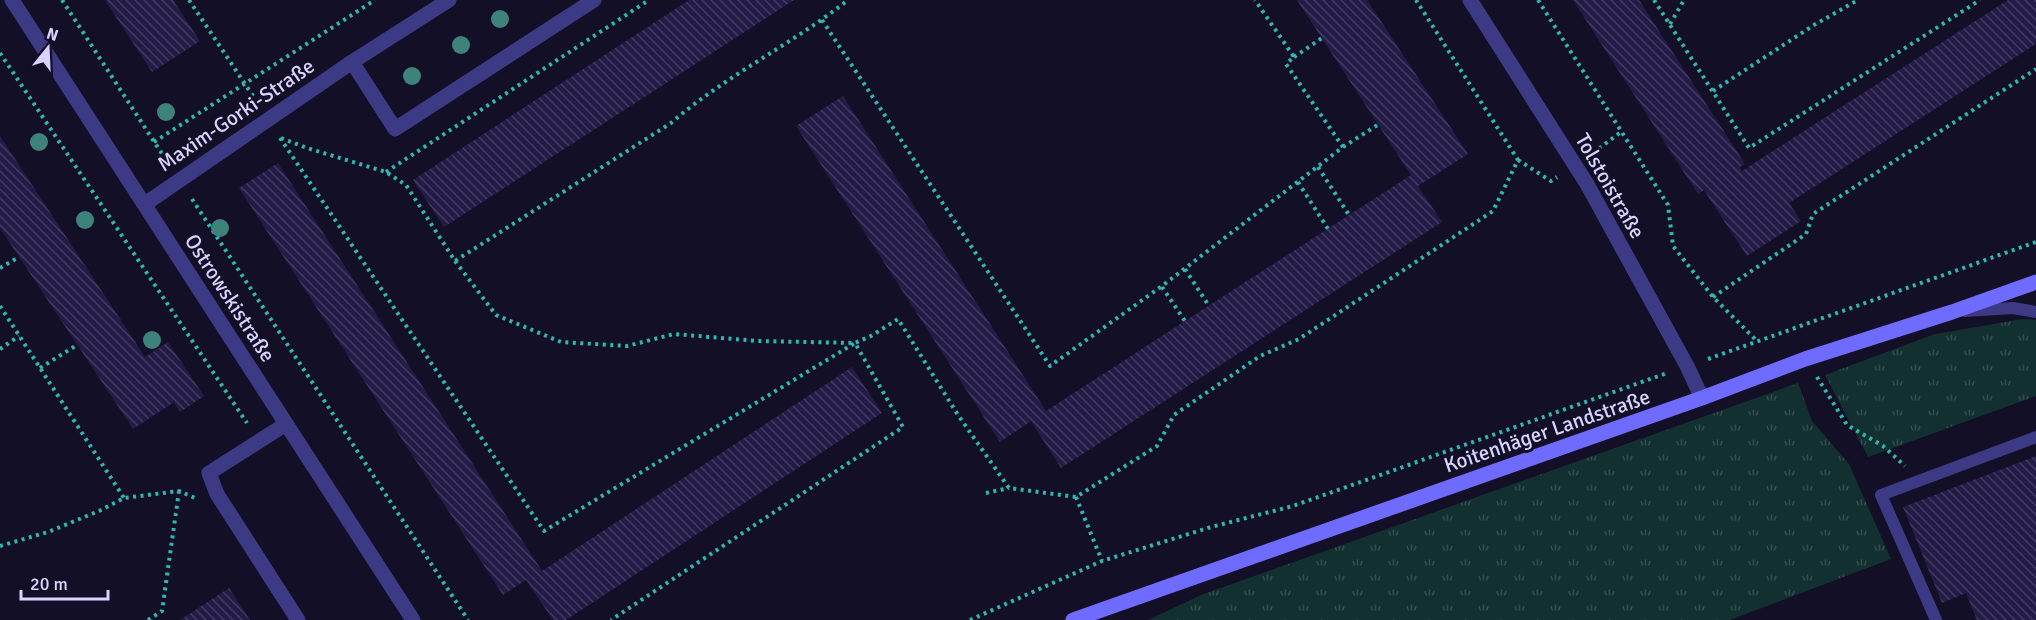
<svg xmlns="http://www.w3.org/2000/svg" width="2036" height="620" font-family="Signika,sans-serif">
  <defs>
    <pattern id="grass-tufts" width="24" height="20" patternUnits="userSpaceOnUse" patternTransform="scale(1.5)"><rect width="24" height="20" fill="#12302f"/><path d="M3 7l-1-3M5 7V3M7 7l1-3M15 17l-1-3M17 17v-4M19 17l1-3" fill="none" stroke="#344d4e"/></pattern>
    <pattern id="building-back-hatch" width="6" height="6" patternUnits="userSpaceOnUse" patternTransform="scale(1.5)"><rect width="6" height="6" fill="#241b47"/><path d="M-1 5l2 2M0 0l6 6M5-1l2 2" fill="none" stroke="#433b63"/></pattern>
  </defs>
  <rect width="100%" height="100%" fill="#130f26"/>
  <path fill="url(#grass-tufts)" d="M2023,319l13,1v76l-168,61 -43,-82 110,-41z
    M1798,383l14,38 37,43 42,95 -161,61h-582l53,-25z"/>
  <path fill="url(#building-back-hatch)" d="M105,0h68l27,41 -48,31z
    M689,0h105l-350,227 -31,-47z
    M1297,0h70l101,154 -50,32 24,36 -381,246 -30,-47 -31,21 -204,-316 47,-30 203,315 365,-236z
    M1573,0h66l106,164 -5,3 2,4 266,-171h28v44l-247,159 12,18 -54,35 -43,-66 -6,4z
    M0,136l145,221 23,-15 36,54 -24,16 -6,-10 -41,27 -133,-201z
    M278,163l264,408 310,-204 30,46 -316,207h-13l-27,-40 -23,15 -264,-407z
    M2036,456v164h-59l-11,-27 -24,10 -39,-96z
    M229,588l21,32h-70z"/>
  <g fill="none" stroke-linecap="round" stroke-linejoin="round">
    <path stroke="#2fb8b0" stroke-width="4" stroke-dasharray="3 4.5" stroke-linecap="butt" d="M62,0l106,163
      M189,0l68,102
      M1538,0l130,205 5,41 40,51 45,45
      M1654,0l95,148 231,-148
      M822,20l228,346 112,-80 181,-139 -57,-83 8,-7 -39,-57
      M1670,24l14,-24
      M0,53l247,370
      M1294,57l28,-19
      M1713,91l101,-66 44,-25
      M280,138l264,393 311,-188 48,84 -292,193
      M281,138l26,10 79,24 20,13 49,76 216,-138c54,-47 120,-78 177,-123
      M154,142l221,-142
      M1343,147l36,-23
      M1593,153l28,-21
      M1518,160l33,21 6,-4
      M1318,167l31,48
      M386,172l263,-172
      M1298,182l30,47
      M192,199l276,421
      M455,261l41,54 65,27 66,4 47,-12 83,7 98,2 16,-7 27,-17 60,96 51,73 67,9 81,-51 17,-31 86,-59 39,-17 194,-128 25,-51 -102,-160
      M0,268l19,-11
      M1185,269l24,37
      M1162,287l23,34
      M1713,297l93,-63 7,-20 223,-145
      M0,306l124,192
      M0,349l19,-13
      M1708,359l328,-117
      M40,368l37,-23
      M1817,377l30,48 36,21 22,20
      M986,493l23,-5
      M1076,497l26,64
      M0,546l48,-14 51,-21 25,-13 55,-7 16,7
      M148,620l14,-9 17,-120
      M970,620l132,-59 109,-34 82,-21 374,-133"/>
    <path stroke="#3d3a85" stroke-width="12" d="M1965,311l48,-3 23,4
      M1936,620l-55,-125 155,-58"/>
    <path stroke="#3d3a85" stroke-width="15" d="M12,0l401,620
      M1470,0l117,184 100,182 15,32
      M352,62l43,67 199,-129
      M145,204l207,-142 97,-62
      M286,424l-77,49 8,21 81,126"/>
    <path stroke="#6f6bff" stroke-width="15" d="M1073,620l629,-222 103,-39 147,-47 84,-30"/>
  </g>
  <g fill="#3d827b">
    <circle cx="500" cy="19" r="9"/>
    <circle cx="461" cy="45" r="9"/>
    <circle cx="412" cy="76" r="9"/>
    <circle cx="166" cy="112" r="9"/>
    <circle cx="39" cy="142" r="9"/>
    <circle cx="85" cy="220" r="9"/>
    <circle cx="220" cy="228" r="9"/>
    <circle cx="152" cy="340" r="9"/>
  </g>
  <g text-anchor="middle" stroke-width="6" stroke-linejoin="round" paint-order="stroke">
    <g font-size="21" fill="#d9d4ff" stroke="#130f26">
      <text transform="translate(236 115) rotate(-34)" y="7">Maxim-Gorki-Straße</text>
      <text transform="translate(1610 186) rotate(60)" y="7">Tolstoistraße</text>
      <text transform="translate(230 298) rotate(57)" y="7">Ostrowskistraße</text>
      <text transform="translate(1547 431) rotate(-19)" y="7">Koitenhäger Landstraße</text>
    </g>
  </g>
  <g transform="translate(48 48) rotate(18)" stroke="#130f26" stroke-width="4.5" paint-order="stroke">
  <path d="M0-4.5L10 22L0 15L-10 22Z" fill="#d9d4ff"/>
  <text y="-9" font-size="16" font-weight="bold" text-anchor="middle" fill="#d9d4ff">N</text>
  </g>
  <path d="M21 590v9h87v-9" fill="none" stroke="#d9d4ff" stroke-width="3"/>
  <text x="30" y="590" font-size="18" fill="#d9d4ff" stroke="#130f26" stroke-width="4.5" paint-order="stroke">20 m</text>
</svg>
